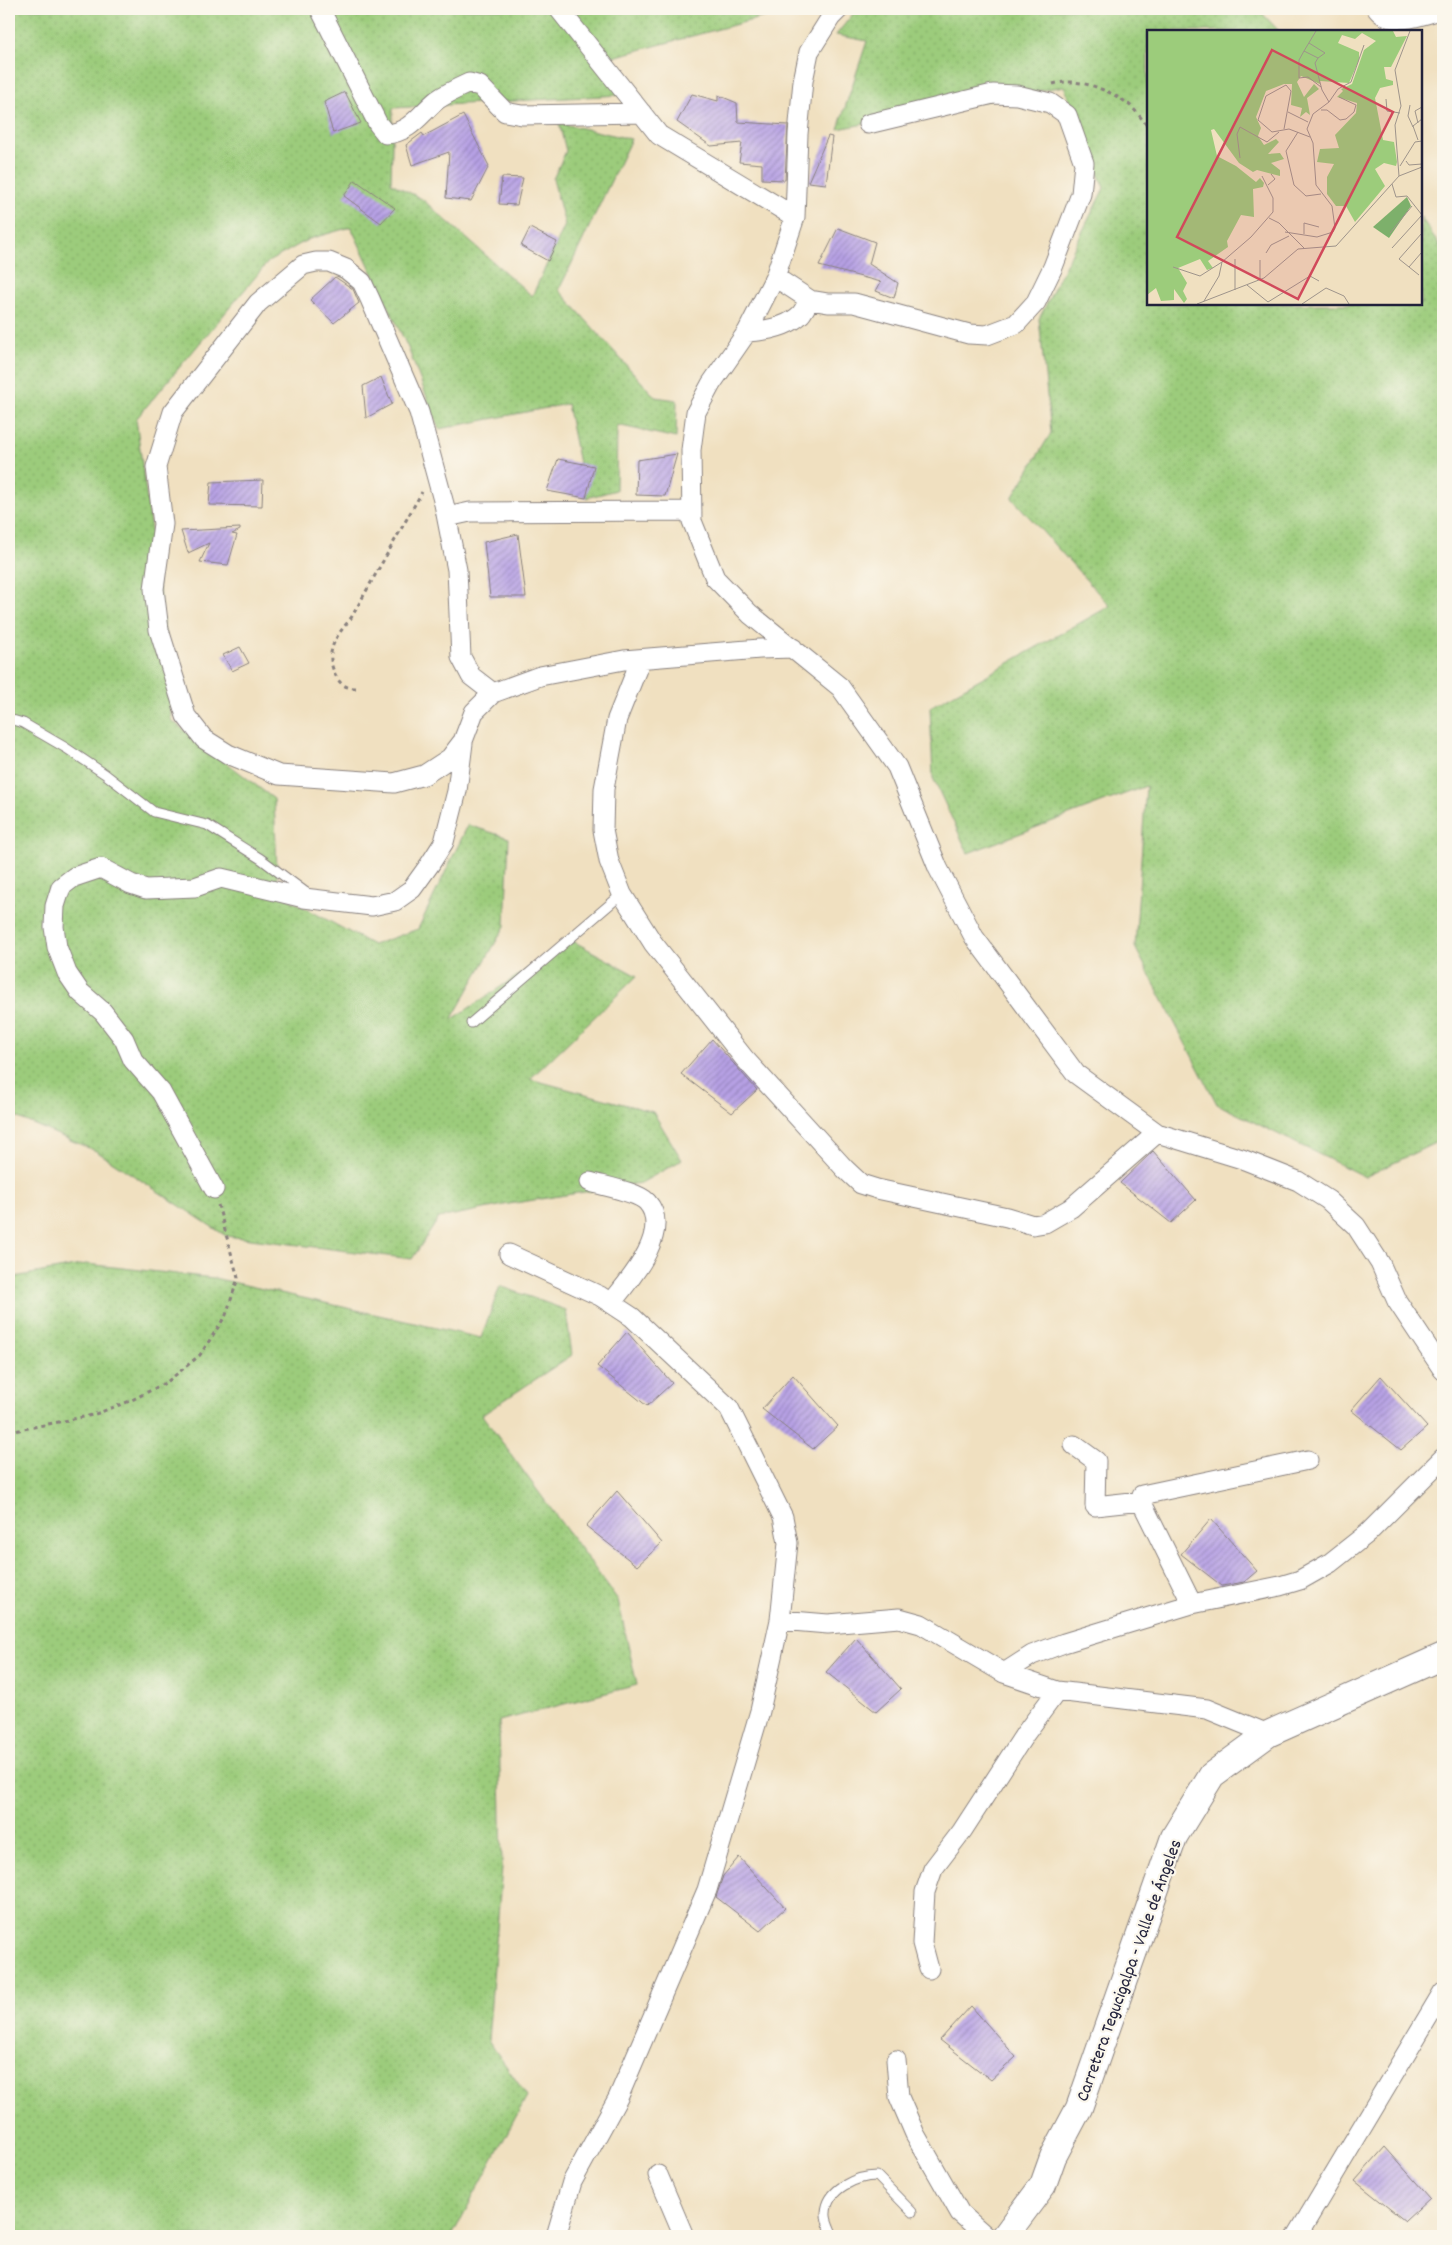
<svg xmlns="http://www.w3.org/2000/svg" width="1452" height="2245" font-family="Dekko,sans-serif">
  <defs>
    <pattern id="grass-dots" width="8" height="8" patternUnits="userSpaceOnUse" patternTransform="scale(1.25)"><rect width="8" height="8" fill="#9ccc7b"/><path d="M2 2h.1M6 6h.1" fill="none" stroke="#86af6b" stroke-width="1.8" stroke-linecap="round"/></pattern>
    <pattern id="building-hatch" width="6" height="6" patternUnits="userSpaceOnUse" patternTransform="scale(1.25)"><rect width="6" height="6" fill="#b7a1e5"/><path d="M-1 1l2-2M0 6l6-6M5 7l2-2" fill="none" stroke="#9483bb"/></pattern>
  </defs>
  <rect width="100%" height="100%" fill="#fbf7ec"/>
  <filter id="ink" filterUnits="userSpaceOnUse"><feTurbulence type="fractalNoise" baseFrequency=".02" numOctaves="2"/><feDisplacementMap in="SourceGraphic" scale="10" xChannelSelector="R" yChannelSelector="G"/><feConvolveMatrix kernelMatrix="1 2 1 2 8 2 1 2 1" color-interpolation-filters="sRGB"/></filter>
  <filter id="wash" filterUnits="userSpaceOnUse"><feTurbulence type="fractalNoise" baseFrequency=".0096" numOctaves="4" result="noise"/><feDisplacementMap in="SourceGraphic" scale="20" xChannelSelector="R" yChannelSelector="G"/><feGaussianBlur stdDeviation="1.12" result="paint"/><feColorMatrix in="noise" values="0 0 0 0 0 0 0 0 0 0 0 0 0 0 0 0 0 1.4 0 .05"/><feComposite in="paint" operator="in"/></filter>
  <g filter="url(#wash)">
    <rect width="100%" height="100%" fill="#f0e0c0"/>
    <path fill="url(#grass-dots)" stroke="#5f775b" d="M9,9h777l-7,4 -181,48 21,34 -226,13 -2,75 31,16 110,97 33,-71 -12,-46 13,-28 -7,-28 72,16 -72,151 96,107 22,3 -1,38 -59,-13 -1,65 -30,8 -19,-94 -128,25 -31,-81 -57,-121 -42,12 -41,23 -132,157 32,237 3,64 103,79 4,94 95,52 45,-16 50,-104 41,13 -4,88 -54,94 120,-80 66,36 -107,103 123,33 29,48 -41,23 -132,21 -70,14 -27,41 -186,-23 -130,-85 -87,-37z
      M857,9h401l21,22h-131v273h273v-87l22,34v888l-78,38 -148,-73 -82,-157 11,-161 -178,67 -35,-75 -3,-71 180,-101 -98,-108 39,-65 -12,-114 65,-131 -40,-102 -226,43 29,-88 -31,-6z
      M86,1264l128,14 267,60 19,-52 66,24 6,45 -90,60 136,185 19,85 -138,36 3,146 -14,173 39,56 -75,140h-443v-958z"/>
    <g id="blocks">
      <path fill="url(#building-hatch)" d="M345,92l16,31 -28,10 -9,-31z
        M692,94l26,7v-6l19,8 1,19 50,3 -3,55 -23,-1v-15l-23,-2 3,-19 -31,3 -34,-24z
        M463,115l26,51 -18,35 -25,-3 3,-46 -37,13 -6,-20 16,-12 2,3z
        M828,136l4,1 -6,47 -18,-2z
        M502,177l21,1 -6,27 -18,-1z
        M355,180l40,28 -14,15 -37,-27z
        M530,228l27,14 -9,19 -27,-15z
        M838,228l37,14 -6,22 29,19 -4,15 -18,-7 5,-9 -62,-16z
        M335,277l18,12 6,14 -25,20 -24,-23z
        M381,377l11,27 -26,14 -3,-32z
        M677,454l-12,42 -29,-1 1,-35z
        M558,459l36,7 -8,32 -39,-7z
        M263,480l-1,26 -53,-1 2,-23z
        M240,528v2l-8,4 5,1 -9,30 -28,-3 9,-19 -21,10 -7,-22z
        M518,534l8,63h-36l-6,-55z
        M240,647l9,16 -17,8 -9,-16z
        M712,1039l45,51 -25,23 -51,-39z
        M1153,1151l43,49 -25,23 -51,-40z
        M627,1332l45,51 -25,23 -50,-40z
        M793,1375l45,51 -25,23 -51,-40z
        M1381,1376l46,51 -26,23 -50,-40z
        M617,1491l45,52 -25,23 -51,-40z
        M1211,1519l46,52 -13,11 -22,4 -41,-32z
        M856,1638l45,51 -25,23 -50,-40z
        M739,1857l46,51 -25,23 -44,-34 7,-21z
        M971,2006l45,51 -25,23 -51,-40z
        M1385,2147l45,51 -25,23 -50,-40z"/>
    </g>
  </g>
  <g filter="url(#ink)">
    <use href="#blocks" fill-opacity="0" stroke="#89817e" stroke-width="1"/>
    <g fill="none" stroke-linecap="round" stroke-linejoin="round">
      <defs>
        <path id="lane" d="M9,719l14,4 43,25 39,26 49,38 53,13 54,34 47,35
          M471,1023l151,-129
          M833,2236c-2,-6 -8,-16 -7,-23 1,-24 30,-37 51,-37l35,36"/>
        <path id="street" d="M320,9l58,115 8,10c24,-1 35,-21 51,-34 10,-7 21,-12 32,-17l11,3 25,26 17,3 120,-2
          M559,9l100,126 136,82 -20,60 -28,55 -36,52 -15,28 -5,38 1,71 23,57 35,36 90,73 57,80 41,101 36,69 102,137 81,59 85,26 56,22 30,19 28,26 24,37 17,38 46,69
          M1377,9c15,19 46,6 66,0
          M795,217l3,-83 5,-53 6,-29 22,-35 8,-8
          M775,277l35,23
          M747,332c17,-1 41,-5 54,-18 3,-4 6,-10 9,-14l18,3h26l115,31 18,1 29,-11 20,-22 17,-35 28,-73 3,-31 -17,-48 -17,-12 -33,-8 -24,-1 -125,30
          M447,517l23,-5 222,-1
          M641,659l-24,60 -13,70 -1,41 6,31 13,33 31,49 91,115 101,111 16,15 16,5 130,28 26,8 12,-2 26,-15 86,-75
          M493,693l-22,-17 -10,-19 -4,-87 -13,-66 -25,-92 -49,-113 -8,-17 -16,-13 -17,-7h-13l-13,3 -45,38 -85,109 -17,55 7,57 -9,65 5,41 27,86 18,23 24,15 51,21 115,8 30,-8 26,-17 13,-17 11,-29 19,-19 47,-17 84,-16 136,-11 33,-1
          M590,1182c13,4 48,10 57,20 26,29 -18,79 -36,101
          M214,1189l-53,-97 -28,-32 -9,-21 -21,-27 -23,-20 -13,-19 -10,-26 -3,-20 1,-21 6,-19 13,-10 27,-9 30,16 15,5 49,-2 26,-9 83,20 68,8 23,-5 17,-12 18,-25 14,-22 13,-51 6,-48
          M509,1254l91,42 32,21 97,91 54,109 5,26 -8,77 -20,91 -53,179 -89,208 -46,84 -16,54
          M1074,1445l22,16 -1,45 46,-5
          M1192,1604l-51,-103 1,-6 166,-35
          M780,1620l48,4 71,-6 22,6 83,49 53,18 150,18 61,25
          M1004,1673l28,-18 32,-12 128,-39 88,-18 20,-6 30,-17 38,-30 75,-75
          M929,1969l-7,-26 3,-51 8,-23 29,-38 63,-97 32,-43
          M896,2060l3,37 16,37 45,79 26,23
          M658,2175l26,61
          M1297,2236l146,-244"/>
        <path id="secondary" d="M1005,2236l38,-51 10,-28 26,-49 95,-271 38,-62 56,-41 175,-78"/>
      </defs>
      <use href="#lane" stroke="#89817e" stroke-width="11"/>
      <use href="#street" stroke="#89817e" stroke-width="21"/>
      <use href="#secondary" stroke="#89817e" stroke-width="28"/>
      <path stroke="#89817e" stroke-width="3" stroke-dasharray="4 4" stroke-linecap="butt" d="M1053,84c24,-7 54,5 74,19 8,6 15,16 21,24
        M356,688c-9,0 -14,-2 -19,-10 -14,-26 -2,-40 14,-60l71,-126
        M9,1432l84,-17 37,-14 37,-19 33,-27 26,-40 12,-37 -20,-73"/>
      <use href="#lane" stroke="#fff" stroke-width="9"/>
      <use href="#street" stroke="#fff" stroke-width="19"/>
      <use href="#secondary" stroke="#fff" stroke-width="26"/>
    </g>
  </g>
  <g text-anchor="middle" stroke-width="4.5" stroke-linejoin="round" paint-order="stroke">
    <g font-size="18" fill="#22223b" stroke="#fbf7ec">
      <text transform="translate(1128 1970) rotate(-70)" y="6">Carretera Tegucigalpa - Valle de Ángeles</text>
    </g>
  </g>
  <g transform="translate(1147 30)">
    <rect width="275" height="275" fill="#f0e0c0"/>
    <path d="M0,1h246l3,6 11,-1 -16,31h-7l2,12 7,2v4l-13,3 -5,10 8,42 11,2 3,20 -1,4 -12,-3 -9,6 10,17 -30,36 -9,-16h-10l-9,-12v-17l7,-13 -17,-2 3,-13 19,-1 -4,-13 21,-22 1,-10 -20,-6 6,-6 -2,-2 11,-5 12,-34 12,-9 -14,-8 -7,6 -13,-4 -4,8 21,9v8l-10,23 -29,-2v3l-19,-8 -4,6 7,15 10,-13 5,5 -12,9 3,17 -4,-3 -6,5 2,-9 -11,-3 1,-21h-8l-18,7 -10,26 5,11 -3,8 6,9 12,-6 3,3 -11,12 12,-1 4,6 -13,4 9,7v6l-23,-6 -4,2 -14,-9 -25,-34 -3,1 6,26 19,10 20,16 4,-4 4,5 -1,4 -10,2 1,28 -13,-2 -14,26 1,6 -20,14 5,7 -6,2 -7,-11 -22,9 9,15 -4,8 4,8 -3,4 -10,-14v11l-13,1 -5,-13 -9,7z" fill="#9ccc7b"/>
    <path d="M260,167l4,9 -22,32 -16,-11z" fill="#7db06b"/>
    <path fill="none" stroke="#9e948b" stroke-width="1" d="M162,13l16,10 -7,5M157,21l-5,9v18l9,-1 13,10M239,69l1,12 13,2M182,72l9,-13 13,-7 13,-37M263,75l-2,11 5,11M174,80h6l13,10 6,-1 8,-7 2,-7 -17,-8M141,82l20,10M271,93l-3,-12 7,-4M137,99l7,-38 -5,-6 -20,11 -8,24 14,12 17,-3 21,8M151,102l-12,19 8,34 12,11 15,-2M271,110l-5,-14 9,-7M93,128l-3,-24 3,-7 27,15 12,-10M259,131l3,4 13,-1M253,136l15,-24 7,-1M252,146l-4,-51 6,-19 -6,-36 15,-39M245,154l4,13 11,-1 15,19M121,155l7,-6 -4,-5M122,188l10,5 25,25M138,202l32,5 16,-5 2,-4 -3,-22 -16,-21 -3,-42 -6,-14 6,-15 16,-12 -7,-12 -7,-27 3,-5 -14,-7 12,-20M243,203l22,-27M157,204v-11l15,4M245,218l30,-33M119,223l5,-8 18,-9M88,229v31M113,230v19M26,237l27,9 22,-14M262,237l13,-15M272,245l-20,-16 23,-26M100,255l21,17 42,-26 9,5M57,271l15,-25 3,-14 29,-25 22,-25v-14l-11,-22M50,274l67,-26 34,-29 38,-3 63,-70 23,-9M155,274l24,-16 18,8 5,8"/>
    <path fill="#d1495b" fill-opacity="0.15" stroke="#d1495b" stroke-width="2.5" d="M125,20l121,62 -95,187 -121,-62z"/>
    <rect width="275" height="275" fill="none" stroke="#22223b" stroke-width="2.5"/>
  </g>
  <rect width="1452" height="2245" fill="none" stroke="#fbf7ec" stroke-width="30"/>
</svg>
